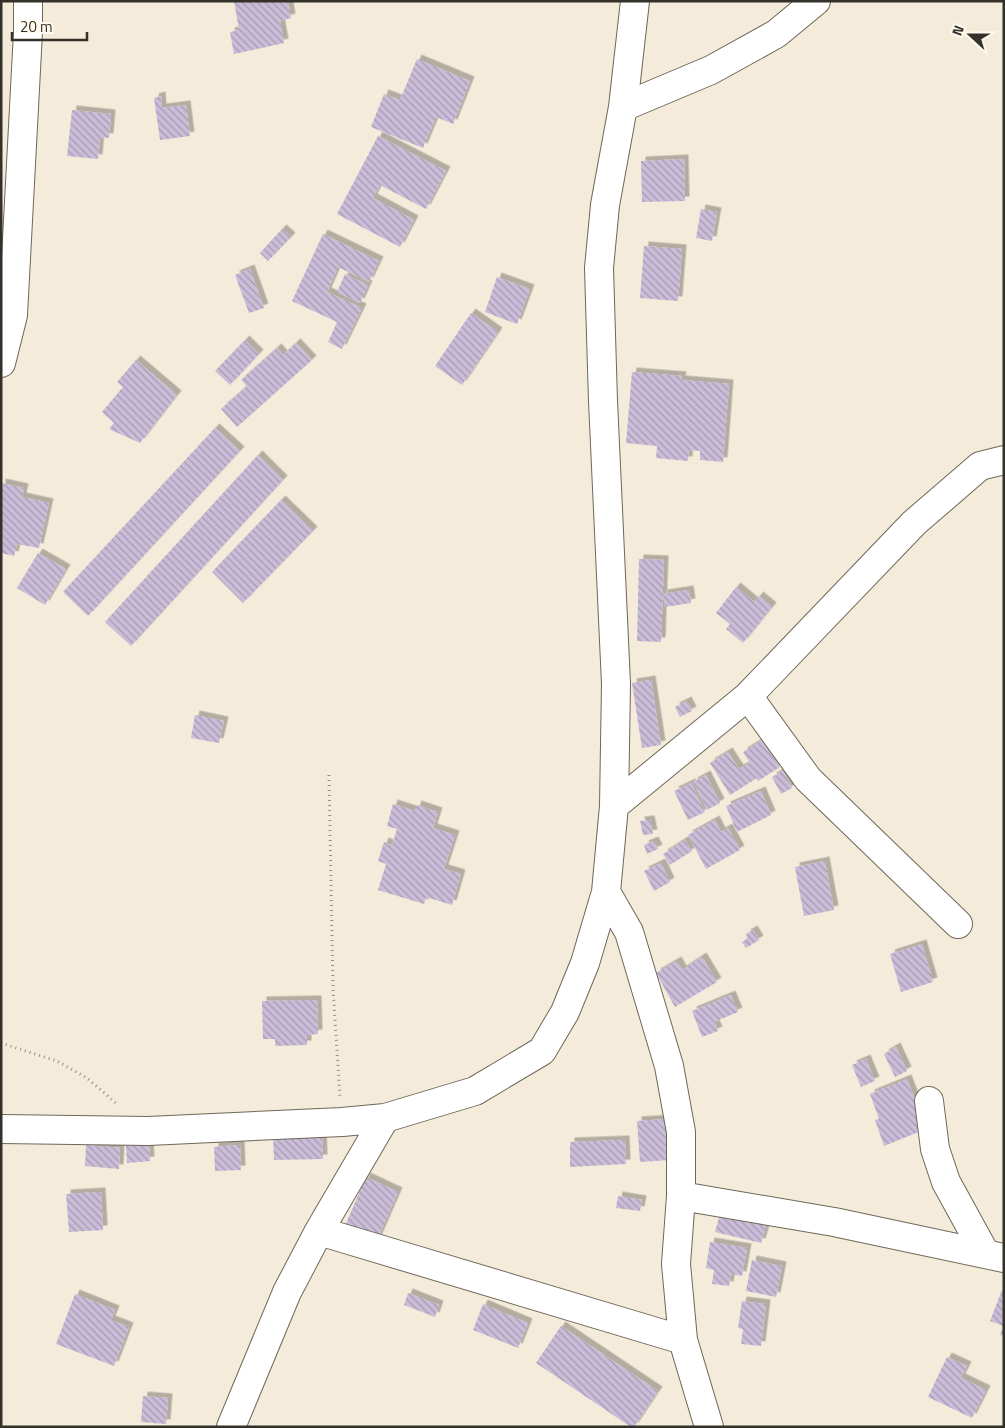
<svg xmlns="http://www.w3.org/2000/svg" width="1005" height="1428" font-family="'Titillium Web',sans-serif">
  <defs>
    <pattern id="building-back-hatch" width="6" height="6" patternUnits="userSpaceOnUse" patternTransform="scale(1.25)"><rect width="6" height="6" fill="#cabdd9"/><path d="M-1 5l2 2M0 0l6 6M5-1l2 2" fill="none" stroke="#a59ab0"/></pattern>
    <filter id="shadow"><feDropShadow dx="4.5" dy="-4.5" stdDeviation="0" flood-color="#0004"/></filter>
  </defs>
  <rect width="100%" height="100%" fill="#f4ebda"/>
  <path fill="url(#building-back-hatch)" filter="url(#shadow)" d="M234,1h54l3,17 -11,3 4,22 -50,11 -4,-22 9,-2z
    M417,59l53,22 -17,43 -17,-7 -13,31 -52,-21 13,-33 16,6z
    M161,96l1,12 24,-3 4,31 -30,4 -6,-42z
    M72,110l39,4 -2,24 -9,-1 -2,22 -31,-3z
    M378,136l68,35 -20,38 -46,-24 -7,13 41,22 -14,27 -63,-33z
    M684,159l1,42 -43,1 -1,-41z
    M701,209l16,3 -5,29 -16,-3z
    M282,229l9,8 -23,24 -8,-8z
    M323,234l56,27 -10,21 -31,-15 -11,25 35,16 -20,41 -14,-7 9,-20 -45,-21z
    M644,246l38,3 -4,52 -38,-3z
    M250,269l14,39 -15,5 -14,-38z
    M345,274l23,11 -8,18 -23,-11z
    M497,277l33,12 -13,35 -32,-12z
    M471,313l27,19 -36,53 -27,-19z
    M245,340l14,14 -29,31 -15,-14z
    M296,343l16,17 -75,67 -16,-18 26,-23 -6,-6 36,-32 6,7z
    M136,360l41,35 -37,48 -31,-14 5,-6 -12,-11 21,-25 -6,-5z
    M632,372l50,4 -1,4 48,4 -6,78 -23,-2v-9l-11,-1 -1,11 -32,-3 1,-12 -31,-3z
    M215,428l25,23 -152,165 -25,-24z
    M258,455l25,25 -152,166 -26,-24z
    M1,483l23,5 -2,9 27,6 -10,45 -22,-4 -3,12 -13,-3z
    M281,500l32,31 -70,72 -31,-31z
    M38,553l28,16 -21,36 -28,-17z
    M639,559l25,1 -3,82 -24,-1z
    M736,587l18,15 5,-6 13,11 -29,36 -17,-14 4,-5 -14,-11z
    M689,590l2,13 -26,4 -2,-13z
    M651,680l10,65 -19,3 -10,-65z
    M687,701l5,10 -12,6 -5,-10z
    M195,715l29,6 -5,22 -28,-5z
    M762,740l18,27 -22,14 -1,-3 -27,17 -20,-32 18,-11 11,17 11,-6 -7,-11z
    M783,771l9,17 -11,6 -9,-17z
    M706,775l14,28 -13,7 -14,-28z
    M691,783l14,29 -17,8 -14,-29z
    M761,791l10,24 -34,17 -11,-26z
    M393,804l22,7 2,-6 21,7 -5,16 22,7 -11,34 17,5 -9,31 -26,-8 -2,7 -46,-14 8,-26 -8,-3 6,-19 8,3 5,-16 -10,-3z
    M650,820l3,14 -10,1 -3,-14z
    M715,820l6,12 7,-4 12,22 -34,19 -18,-34z
    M685,840l7,11 -22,14 -7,-11z
    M654,841l4,8 -11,5 -3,-9z
    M825,861l9,49 -30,6 -9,-49z
    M661,863l9,19 -16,9 -10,-20z
    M753,930l6,10 -13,8 -4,-6 6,-4 -2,-4z
    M922,944l11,38 -32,10 -11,-38z
    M702,957l15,25 -42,25 -19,-34 21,-12 5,9z
    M731,995l7,17 -24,10 4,9 -16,6 -10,-26z
    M317,1000l1,34 -11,1v10l-32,1v-7h-12l-1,-38z
    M896,1047l11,24 -12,6 -11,-23z
    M866,1059l9,22 -14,6 -9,-22z
    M907,1079l19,50 -42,17 -9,-26 4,-1 -9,-25z
    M667,1119l3,41 -30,2 -3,-41z
    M322,1137l1,22 -49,1 -1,-22z
    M625,1140l1,24 -56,3v-25z
    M149,1144l1,17 -23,2 -1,-18z
    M86,1145l34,3 -1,21 -34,-3z
    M240,1145l1,25 -26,1 -1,-24z
    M366,1177l32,15 -21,48 -32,-14z
    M101,1192l2,38 -34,2 -3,-38z
    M618,1196l24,4 -2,11 -24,-3z
    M720,1214l46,12 -5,17 -46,-11z
    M710,1242l37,6 -5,28 -11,-2 -2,12 -17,-2 2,-14 -8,-2z
    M752,1260l30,6 -6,31 -30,-6z
    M1002,1290l2,1v45l-4,-1 3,-9 -13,-5z
    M408,1293l31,12 -4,12 -31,-12z
    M75,1294l40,16 -4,10 18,7 -15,39 -58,-22z
    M742,1301l24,3 -5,42 -20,-2 2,-15 -5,-1z
    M483,1304l45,19 -10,25 -45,-18z
    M561,1326l97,65 -24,36h-3l-95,-64z
    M947,1357l20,9 -6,12 25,12 -14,28 -44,-21z
    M143,1396l25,2 -2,26 -25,-2z"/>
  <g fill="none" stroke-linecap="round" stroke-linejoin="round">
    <defs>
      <path id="minor" d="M623,107l88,-37 65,-36 40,-33
        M1,363l12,-48 15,-283v-31
        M748,696l60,83 150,145
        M614,806l134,-110 166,-173 66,-57 24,-6
        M606,892l23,40 40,134 12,66v64l-5,68 7,76 26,87
        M929,1101l6,48 11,33 39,71
        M1,1129l147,2 194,-9 43,-4 90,-27 67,-40 23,-39 20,-49 21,-71 8,-86 2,-122 -13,-283 -4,-133 6,-63 18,-98 12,-106
        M681,1196l153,26 170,36
        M319,1231l364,109
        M231,1427l56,-135 32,-61 66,-113"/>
    </defs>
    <use href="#minor" stroke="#6f6758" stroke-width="30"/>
    <path stroke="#969084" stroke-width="3" stroke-dasharray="1 4" stroke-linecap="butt" d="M329,775l4,213 7,109
      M1,1043l56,18 30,17 30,26"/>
    <use href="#minor" stroke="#fff" stroke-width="28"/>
  </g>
  <rect width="1005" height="1428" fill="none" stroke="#34312a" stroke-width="5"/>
  <g transform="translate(970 35) rotate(291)" stroke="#fff9ee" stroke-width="4" paint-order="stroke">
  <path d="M0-4L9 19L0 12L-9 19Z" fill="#34312a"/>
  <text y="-8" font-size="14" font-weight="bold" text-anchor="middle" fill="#34312a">N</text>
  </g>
  <path d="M12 32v8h75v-8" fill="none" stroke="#34312a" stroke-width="2.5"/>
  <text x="20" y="32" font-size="15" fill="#34312a" stroke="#fff9ee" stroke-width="4" paint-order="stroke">20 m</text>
</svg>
